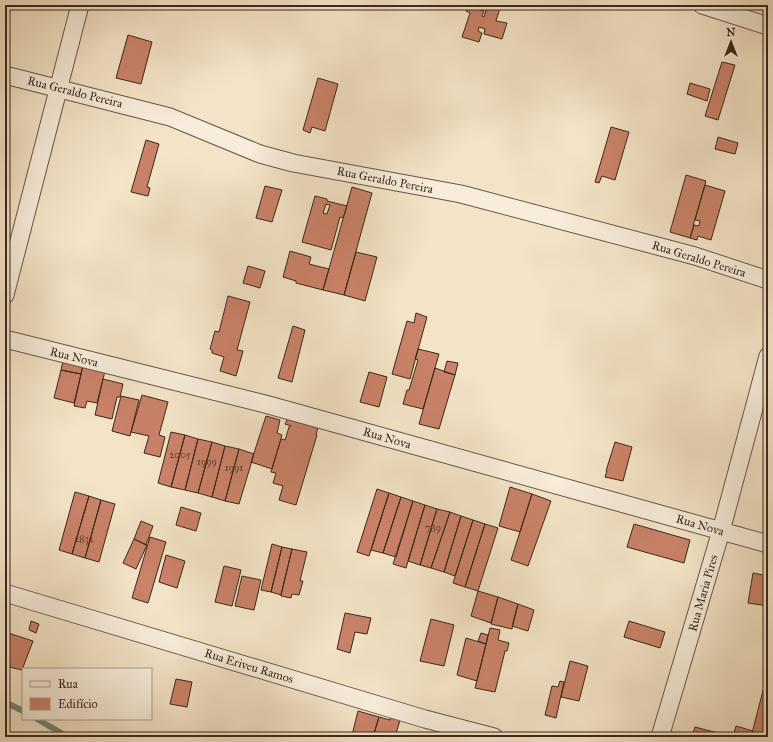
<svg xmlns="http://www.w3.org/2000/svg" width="773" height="742" font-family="'IM FELL Great Primer',serif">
  <rect width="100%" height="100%" fill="#f4e4c7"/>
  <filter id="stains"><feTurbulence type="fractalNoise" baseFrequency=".005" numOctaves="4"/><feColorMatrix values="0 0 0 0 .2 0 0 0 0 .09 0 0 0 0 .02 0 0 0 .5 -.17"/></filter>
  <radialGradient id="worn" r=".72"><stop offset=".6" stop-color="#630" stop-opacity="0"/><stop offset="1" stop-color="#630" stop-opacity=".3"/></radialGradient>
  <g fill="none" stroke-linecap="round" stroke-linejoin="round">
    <path stroke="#748376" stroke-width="6" d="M5,702l18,9
      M37,719l31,18"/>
  </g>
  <path fill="#ca8268" stroke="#39281b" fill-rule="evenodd" d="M489,5h12l-5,16 11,2 -5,16 -18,-5 1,-5 -6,-2 -1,4 4,2 -3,9 -17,-5 8,-24 -4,-2 2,-5 16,5 -2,5 2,1 2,-7h2z
    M128,35l24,7 -11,42 -25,-6z
    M722,62l13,3 -17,55 -13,-4z
    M318,78l20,6 -13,47 -13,-4 -2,6 -7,-3z
    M690,83l20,6 -3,12 -20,-7z
    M611,127l18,5 -14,48 -13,-4 -3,7 -4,-1z
    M718,137l20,6 -3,11 -20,-5z
    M146,140l13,4 -12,43 3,1 -2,8 -17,-4z
    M686,175l20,6 -13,45h1l-4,12 -20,-6z
    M705,185l20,6 -14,49 -13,-4 -1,4 -7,-2 4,-13 5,1 1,-5 -5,-1z
    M265,186l17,4 -10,32 -16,-4z
    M352,187l20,6 -28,102 -21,-5z
    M315,196l12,3v2l20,5 -4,12 -3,-1 -9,33 -29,-8zM326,204l4,1 -3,9 -4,-1z
    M290,251l21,6 -2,7 20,5 -6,21 -27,-7v-2l-13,-4z
    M356,252l21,5 -12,44 -21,-6z
    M248,266l17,5 -5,17 -17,-5z
    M228,296l22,6 -13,48 6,1 -7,25 -16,-5 4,-14 -12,-4v-3l-2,-1 5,-18 4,1z
    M416,313l11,4 -17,62 -18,-5 15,-53 7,2z
    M293,326l12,4 -13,52 -14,-4z
    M418,349l21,5 -16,55 -20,-5 4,-14h2l9,-30 -3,-1z
    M63,361l20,4 -2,9 -20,-4z
    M447,361l11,2 -3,12 -11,-3z
    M83,365l22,6 -8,32 -10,-2 -2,7 -11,-2z
    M435,368l20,7 -16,54 -20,-5z
    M61,370l20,4 -7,29 -20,-5z
    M369,372l18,5 -8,30 -19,-5z
    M103,379l20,5 -3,13h-3l-5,22 -17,-4z
    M142,395l26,7 -9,33 6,2 -5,20 -16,-4 5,-17 -18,-4z
    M121,396l18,4 -9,36 -18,-5z
    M266,416l14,4 -3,13 5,2 -10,34 -21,-7z
    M288,418l30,9 -2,8h1l-21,70 -17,-5 4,-14 -10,-3 3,-10 -5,-1 10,-33 4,1 4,-13 2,-1 -6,-2z
    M171,432l14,3 -14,52 -13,-4z
    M185,435l13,4 -13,51 -14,-3z
    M198,439l14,3 -14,51 -13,-3z
    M212,442l13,4 -13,51 -14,-4z
    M615,442l17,5 -9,34 -18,-4 2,-6h-1z
    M225,446l14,3 -14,52 -13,-4z
    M239,449l15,5 -15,50 -14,-3z
    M510,487l22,7 -12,38 -21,-6z
    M377,489l12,4 -20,63 -12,-4z
    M75,492l14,4 -17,58 -13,-4z
    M389,493l12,4 -18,56 -12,-3z
    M532,494l19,7 -23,65 -17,-6z
    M89,496l12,4 -16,58 -13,-4z
    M401,497l12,4 -17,56 -13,-4z
    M101,500l14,4 -16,58 -14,-4z
    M413,501l12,4 -19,63 -13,-4z
    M425,505l12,4 -17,56 -12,-4z
    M181,507l20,6 -5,18 -20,-6z
    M437,509l13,3 -19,56 -11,-3z
    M450,512l11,4 -17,56 -13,-4z
    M461,516l12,4 -18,56 -11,-4z
    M473,520l12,4 -20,63 -12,-4z
    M141,521l12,5 -7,19 -12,-6z
    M485,524l13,4 -20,63 -13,-4z
    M634,524l56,16 -6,23 -57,-16z
    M150,537l16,5 -18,61 -16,-5z
    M134,539l13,6 -11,24 -13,-6z
    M272,544l10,3 -11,45 -10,-2z
    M282,547l10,2 -11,46 -10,-3z
    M292,549l15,3 -7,29h3l-4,14 -7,-1 -1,4 -10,-2v-1z
    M166,555l19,6 -8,27 -18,-6z
    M224,566l17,4 -9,36 -17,-4z
    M753,573l15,3v30l-20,-3z
    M242,576l19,4 -7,30 -19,-4z
    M478,591l20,6 -7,26 -20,-7z
    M498,597l20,7 -6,25 -21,-5z
    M518,604l16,6 -6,21 -16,-5z
    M345,613l26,5 -4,16 -12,-2 -5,21 -13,-4z
    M431,619l23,6 -10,41 -24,-5z
    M31,621l8,3 -3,9 -7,-3z
    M629,621l36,11 -5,16 -36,-11z
    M490,628l10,2 -2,10 11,3 -2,8h-2l-10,41 -20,-4z
    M5,632l28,9 -11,29 -17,-4z
    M481,633l7,2 -2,9 -8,-3z
    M466,638l20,6 -9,37 -20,-6z
    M570,661l18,5 -9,35 -18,-4z
    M176,679l16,3 -5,25 -17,-3z
    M766,679h2v55l-1,3h-16z
    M560,681l4,1 -8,36 -11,-3 7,-29 6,1z
    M358,711l21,6 -6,20h-13l-8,-2z
    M391,715l10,2 -6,20h-22l6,-20 11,3z
    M736,726l17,5 -2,6h-63l1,-3 2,1 1,-2h1l2,-6 38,10z"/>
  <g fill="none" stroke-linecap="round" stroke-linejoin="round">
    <defs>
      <path id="street" d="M702,5l66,21
        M5,75l165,42 90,37 33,9 168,31 234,62 73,24
        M5,295l75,-290
        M5,339l260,65 503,140
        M5,593l420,126 69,18
        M660,737l61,-206 47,-175"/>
    </defs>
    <use href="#street" stroke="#685746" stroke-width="19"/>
    <use href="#street" stroke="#f8eddb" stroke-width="17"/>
  </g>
  <g text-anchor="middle" stroke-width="3.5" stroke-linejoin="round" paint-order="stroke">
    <g font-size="10" fill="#5d3e2e">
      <text x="180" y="458">2005</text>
      <text x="207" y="465">1999</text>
      <text x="234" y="471">1991</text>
      <text x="433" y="531">789</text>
      <text x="84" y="542">2832</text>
    </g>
    <g font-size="12" fill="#39281b" stroke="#f8eddb">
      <text transform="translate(75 92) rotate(14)" y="4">Rua Geraldo Pereira</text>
      <text transform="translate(385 180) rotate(11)" y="4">Rua Geraldo Pereira</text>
      <text transform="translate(699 259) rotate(17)" y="4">Rua Geraldo Pereira</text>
      <text transform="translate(74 357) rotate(14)" y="4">Rua Nova</text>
      <text transform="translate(387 438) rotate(16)" y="4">Rua Nova</text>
      <text transform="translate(700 525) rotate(16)" y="4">Rua Nova</text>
      <text transform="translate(703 593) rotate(-74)" y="4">Rua Maria Pires</text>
      <text transform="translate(249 666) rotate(17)" y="4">Rua Eriveu Ramos</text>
    </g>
  </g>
  <rect width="773" height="742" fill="none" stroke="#f4e4c7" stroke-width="20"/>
  <rect x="6" y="6" width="761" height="730" fill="none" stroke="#39281b" stroke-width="2"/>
  <rect x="10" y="10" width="753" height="722" fill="none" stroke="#39281b"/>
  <rect x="22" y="668" width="130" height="52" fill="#f8eddb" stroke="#ac9e8e"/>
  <rect x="30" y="681" width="20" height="6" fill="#f8eddb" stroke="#ac9e8e"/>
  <text x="58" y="688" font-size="12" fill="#39281b">Rua</text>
  <rect x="30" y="698" width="20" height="12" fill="#ca8268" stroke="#ac9e8e"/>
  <text x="58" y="708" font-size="12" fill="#39281b">Edifício</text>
  <g transform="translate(731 42)" stroke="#f8eddb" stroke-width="3" paint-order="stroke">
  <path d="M0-3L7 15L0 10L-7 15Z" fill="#39281b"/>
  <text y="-6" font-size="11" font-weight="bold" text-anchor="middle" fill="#39281b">N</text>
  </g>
  <rect width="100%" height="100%" filter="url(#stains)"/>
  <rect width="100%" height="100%" fill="url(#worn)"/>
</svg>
